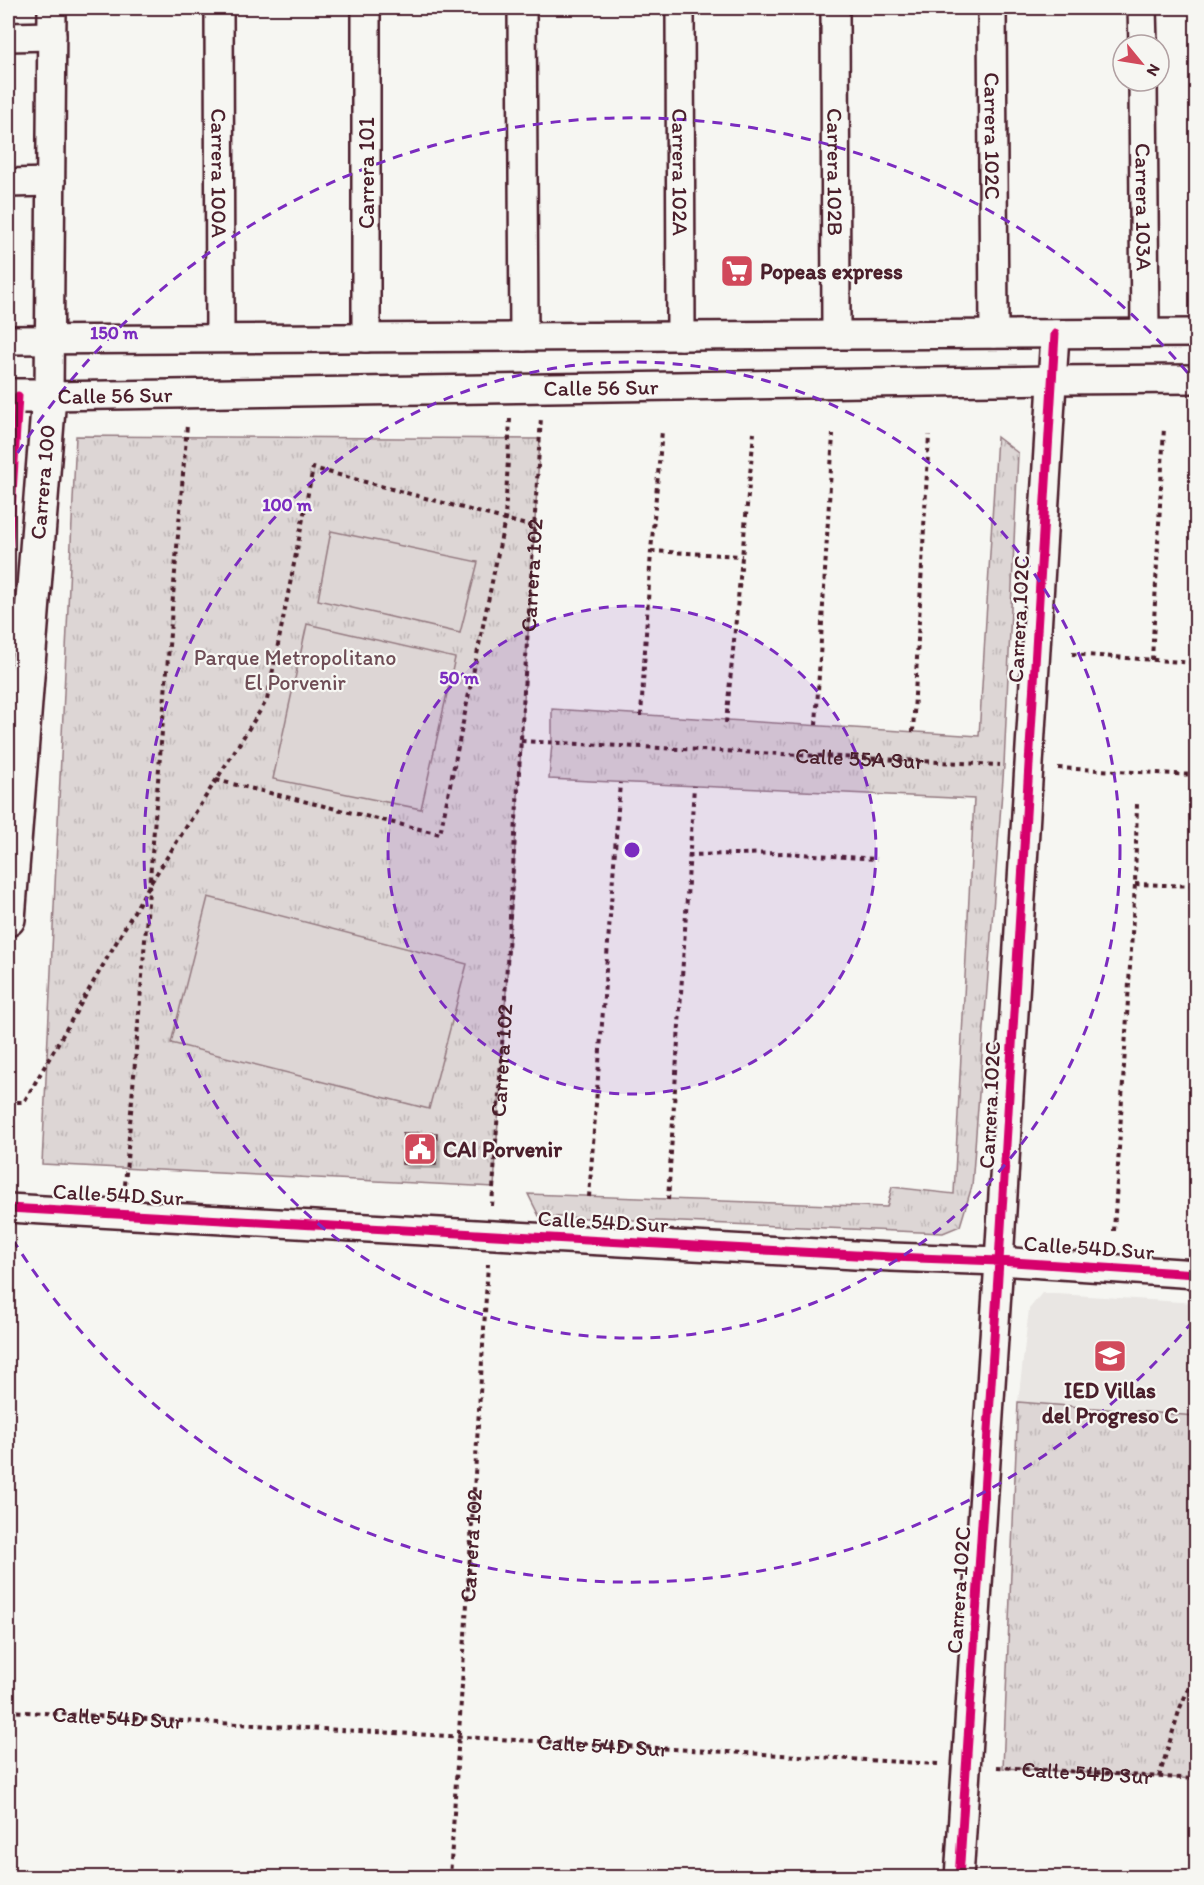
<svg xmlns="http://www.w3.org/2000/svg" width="1204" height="1885" font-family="Itim,sans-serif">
  <defs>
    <pattern id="grass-tufts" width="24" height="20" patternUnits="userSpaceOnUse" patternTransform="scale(1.5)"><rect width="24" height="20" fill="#ddd6d5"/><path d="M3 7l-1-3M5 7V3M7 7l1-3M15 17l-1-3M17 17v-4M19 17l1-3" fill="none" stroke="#bfb7b7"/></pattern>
    <filter id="shadow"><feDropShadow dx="3.5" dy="6" stdDeviation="3" flood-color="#0004"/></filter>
  </defs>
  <rect width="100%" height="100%" fill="#f6f6f2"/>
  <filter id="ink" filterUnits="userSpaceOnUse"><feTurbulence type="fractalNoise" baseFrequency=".0167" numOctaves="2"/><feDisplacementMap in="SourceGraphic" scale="12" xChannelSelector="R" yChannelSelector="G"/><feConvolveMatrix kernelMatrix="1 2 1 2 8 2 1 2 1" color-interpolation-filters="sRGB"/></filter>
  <g filter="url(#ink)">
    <path fill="#e9e6e3" d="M1042,1293l154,10v113l-178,-14 11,-93z"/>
    <path fill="url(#grass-tufts)" stroke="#947a80" stroke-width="1.5" d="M76,436l464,3 -46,748 -452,-23z
      M997,437l21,16 -14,312 -32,421 -12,40 -17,7 -404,-17 -11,-22 359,13 5,-20 62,7 20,-395 -425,-20 3,-36v-34l427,27z
      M1018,1402l178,14v363l-193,-11z"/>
    <path fill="#ddd6d5" stroke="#947a80" stroke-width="1.5" d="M331,531l147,31 -18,71 -142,-33z
      M307,624l148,34 -34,151 -148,-30z
      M208,897l259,67 -38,145 -258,-66z"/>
    <path fill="#ccc1c0" stroke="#4a1f2b" stroke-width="1.5" filter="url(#shadow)" d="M403,1133h34l-1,32 -34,-1z"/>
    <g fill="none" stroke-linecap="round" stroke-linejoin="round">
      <defs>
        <g id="street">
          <path id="s6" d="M52,8l-3,388 1003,-16 144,-1"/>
          <path id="s7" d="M219,8l1,330"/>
          <path d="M366,8v330"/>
          <path d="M522,8l2,329"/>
          <path id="s8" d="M680,8l1,328"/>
          <path id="s9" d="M835,8l1,327"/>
          <path id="s10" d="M992,8l2,326"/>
          <path d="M1142,8l1,37"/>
          <path d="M8,37l44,-1"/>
          <path id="s11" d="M1143,81l2,252"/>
          <path d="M8,183l43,-1"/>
          <path d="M8,340l1188,-7"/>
          <path d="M8,1208l883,49 108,4 197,13"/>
          <path d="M959,1878l40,-617 56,-927"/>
        </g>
        <path id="secondary" d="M8,396h41l-41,523"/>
      </defs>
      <use href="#street" stroke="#4a1f2b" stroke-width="32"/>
      <use href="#secondary" stroke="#4a1f2b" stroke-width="38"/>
      <g stroke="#4a1f2b" stroke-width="4" stroke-dasharray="4.5 4.5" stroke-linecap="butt">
        <path d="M651,551l91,5"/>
        <path d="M1072,654l124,9"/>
        <path d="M1152,660l12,-233"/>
        <path d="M641,716l10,-165 11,-120"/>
        <path d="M726,723l28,-290"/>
        <path d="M816,725l17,-291"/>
        <path d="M913,732l16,-297"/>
        <path id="s1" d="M521,741l479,24"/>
        <path d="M1058,768l138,7"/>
        <path d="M216,780l224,54 65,-315 5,-100"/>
        <path d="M688,855l96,-2 93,6"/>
        <path d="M1135,884l61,2"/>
        <path d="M8,1102h16l126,-218 117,-184 46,-232 221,59"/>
        <path d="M125,1185l62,-760"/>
        <path d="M589,1197l31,-414"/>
        <path d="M668,1200l26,-414"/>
        <path id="s2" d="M492,1206l49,-789"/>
        <path d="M1114,1231l21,-347 2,-80"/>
        <path id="s3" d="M8,1711l930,53"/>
        <path id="s4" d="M997,1767l199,12"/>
        <path d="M1159,1777l21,-69 16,-37"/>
        <path id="s5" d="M450,1878l38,-614"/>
      </g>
      <use href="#street" stroke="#f6f6f2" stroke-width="27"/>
      <use href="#secondary" stroke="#f6f6f2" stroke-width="33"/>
      <defs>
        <path id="cycleway" d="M8,559l10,-163
          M8,1208l883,49 108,4 197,13
          M959,1878l40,-617 56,-927"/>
      </defs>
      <use href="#cycleway" stroke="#f6f6f2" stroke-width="13"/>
      <use href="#cycleway" stroke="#d6006c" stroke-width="9"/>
    </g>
  </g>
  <circle cx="632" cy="850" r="244" fill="#7b2cbf" fill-opacity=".12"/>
  <g fill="none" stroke="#7b2cbf" stroke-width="3" stroke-dasharray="10 8">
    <circle cx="632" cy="850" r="244"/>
    <circle cx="632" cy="850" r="488"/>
    <path d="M1193 1321A732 732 0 0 1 8 1232M8 468A732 732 0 0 1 1193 379"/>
  </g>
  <defs>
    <symbol id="supermarket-square" viewBox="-11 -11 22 22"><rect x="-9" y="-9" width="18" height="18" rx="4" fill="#d1495b" stroke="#f6f6f2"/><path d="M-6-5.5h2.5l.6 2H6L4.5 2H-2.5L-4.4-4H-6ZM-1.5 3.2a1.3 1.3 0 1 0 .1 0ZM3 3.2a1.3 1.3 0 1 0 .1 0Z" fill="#fff"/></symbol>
    <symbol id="civic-square" viewBox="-11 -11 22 22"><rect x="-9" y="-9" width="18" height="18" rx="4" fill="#d1495b" stroke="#f6f6f2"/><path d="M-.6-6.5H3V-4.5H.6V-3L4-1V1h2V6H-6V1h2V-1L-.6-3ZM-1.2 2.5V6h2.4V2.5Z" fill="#fff"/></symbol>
    <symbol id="school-square" viewBox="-11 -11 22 22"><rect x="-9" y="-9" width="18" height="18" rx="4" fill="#d1495b" stroke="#f6f6f2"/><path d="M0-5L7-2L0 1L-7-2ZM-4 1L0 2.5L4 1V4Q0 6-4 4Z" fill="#fff"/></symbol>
  </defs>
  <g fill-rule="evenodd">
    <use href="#supermarket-square" x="718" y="252" width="38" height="38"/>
    <use href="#civic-square" x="401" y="1130" width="38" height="38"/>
    <use href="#school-square" x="1091" y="1337" width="38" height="38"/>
  </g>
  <g text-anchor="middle" stroke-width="4.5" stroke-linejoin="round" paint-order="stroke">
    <g font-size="22" fill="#4a1f2b" stroke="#f6f6f2">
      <text dy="8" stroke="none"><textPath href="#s10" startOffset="128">Carrera 102C</textPath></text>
      <text dy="8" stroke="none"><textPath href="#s9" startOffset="164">Carrera 102B</textPath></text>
      <text dy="8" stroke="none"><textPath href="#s8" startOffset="164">Carrera 102A</textPath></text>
      <text dy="8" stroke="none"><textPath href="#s7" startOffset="165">Carrera 100A</textPath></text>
      <text transform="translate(366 173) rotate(-90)" y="8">Carrera 101</text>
      <text dy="8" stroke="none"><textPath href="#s11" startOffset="126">Carrera 103A</textPath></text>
      <text dy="8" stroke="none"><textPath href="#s6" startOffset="940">Calle 56 Sur</textPath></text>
      <text dy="8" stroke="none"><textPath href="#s6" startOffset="454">Calle 56 Sur</textPath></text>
      <text transform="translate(42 482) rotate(-85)" y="8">Carrera 100</text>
      <text dy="8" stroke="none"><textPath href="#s2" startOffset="632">Carrera 102</textPath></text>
      <text transform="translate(1018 619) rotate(-87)" y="8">Carrera 102C</text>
      <text dy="8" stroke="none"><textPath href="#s1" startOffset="339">Calle 55A Sur</textPath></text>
      <text dy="8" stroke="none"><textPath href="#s2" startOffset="146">Carrera 102</textPath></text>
      <text transform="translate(989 1105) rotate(-87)" y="8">Carrera 102C</text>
      <text transform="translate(118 1194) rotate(3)" y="8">Calle 54D Sur</text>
      <text transform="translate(603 1221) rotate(3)" y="8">Calle 54D Sur</text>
      <text transform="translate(1089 1247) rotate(4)" y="8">Calle 54D Sur</text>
      <text dy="8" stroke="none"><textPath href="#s5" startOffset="333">Carrera 102</textPath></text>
      <text transform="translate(958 1590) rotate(-86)" y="8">Carrera 102C</text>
      <text dy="8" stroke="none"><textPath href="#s3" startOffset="110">Calle 54D Sur</textPath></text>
      <text dy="8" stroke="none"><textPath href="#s3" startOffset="596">Calle 54D Sur</textPath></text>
      <text dy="8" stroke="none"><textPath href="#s4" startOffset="90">Calle 54D Sur</textPath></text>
    </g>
    <g font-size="22" font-weight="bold" fill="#4a1f2b" stroke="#f6f6f2" text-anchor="start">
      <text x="760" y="279">Popeas express</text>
      <text x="443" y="1157">CAI Porvenir</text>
      <text x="1110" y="1398" text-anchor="middle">IED Villas<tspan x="1110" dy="25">del Progreso C</tspan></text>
    </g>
    <g font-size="22" fill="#6f4d56" stroke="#f6f6f2">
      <text x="295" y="665">Parque Metropolitano<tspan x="295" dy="25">El Porvenir</tspan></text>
    </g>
  </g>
  <circle cx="632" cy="850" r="9" fill="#7b2cbf" stroke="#f6f6f2" stroke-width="3"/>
  <g font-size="18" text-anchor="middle" font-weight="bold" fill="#7b2cbf" stroke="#f6f6f2" stroke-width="4.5" stroke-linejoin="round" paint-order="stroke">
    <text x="114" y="339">150 m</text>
    <text x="287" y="511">100 m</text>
    <text x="459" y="684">50 m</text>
  </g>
  <rect width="1204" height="1885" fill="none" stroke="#f6f6f2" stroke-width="30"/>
  <rect x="15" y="15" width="1174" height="1855" fill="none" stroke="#4a1f2b" stroke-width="2" filter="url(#ink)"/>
  <g transform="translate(1141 63) rotate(120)"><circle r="28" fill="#f6f6f2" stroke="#b1a0a2" stroke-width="1.5"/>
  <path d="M0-4.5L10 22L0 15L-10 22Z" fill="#d1495b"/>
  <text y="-9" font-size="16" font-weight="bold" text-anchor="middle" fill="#4a1f2b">N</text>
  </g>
</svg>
